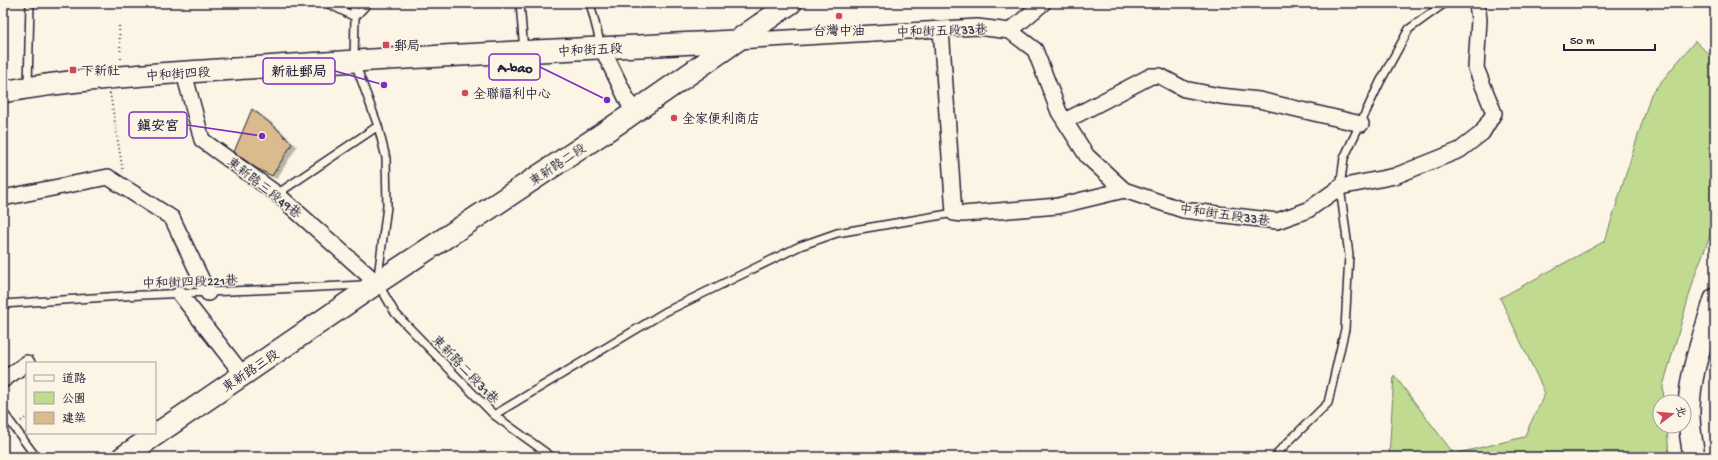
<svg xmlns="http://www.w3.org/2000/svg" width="1718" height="460" font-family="'Gochi Hand','LXGW WenKai TC',sans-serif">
  <defs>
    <filter id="shadow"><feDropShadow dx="4.5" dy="2.5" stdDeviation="0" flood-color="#0004"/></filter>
  </defs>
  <rect width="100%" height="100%" fill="#fcf5e5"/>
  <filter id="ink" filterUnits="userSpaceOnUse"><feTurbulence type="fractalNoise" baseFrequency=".025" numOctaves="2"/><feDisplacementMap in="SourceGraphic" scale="8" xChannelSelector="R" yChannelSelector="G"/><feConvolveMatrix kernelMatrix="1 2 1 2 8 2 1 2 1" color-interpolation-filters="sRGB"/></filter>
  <g filter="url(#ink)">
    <path fill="#c0da90" stroke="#717e66" d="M1695,41l20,19v163l-19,49 -33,114 1,16h-4v24h7l2,31h-280l5,-82 60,79 70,-17 21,-44 -45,-95 105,-57 46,-147z"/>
    <path fill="#d9bb8d" stroke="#22223b" filter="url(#shadow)" d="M252,109l23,18 17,17 -20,32 -16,-8 -22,-16z"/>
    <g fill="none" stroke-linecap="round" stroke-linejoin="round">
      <defs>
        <path id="lane" d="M327,3l28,14 -1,43 24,66 8,32 1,48 -9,71
          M353,3l2,14
          M520,3l4,48
          M590,3l11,43
          M355,17l13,-14
          M28,86l2,-83
          M277,194l101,-68
          M379,285l16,28 99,102 58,42
          M3,304l119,-8 241,-11
          M3,412l33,45
          M494,415l171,-103 135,-66 37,-13 117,-20
          M1278,457v-5l50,-49 17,-74 4,-74 -9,-68 4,-29 36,-76 29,-53 36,-26"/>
        <path id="street" d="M941,29l13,184 9,1 95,-8 66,-16
          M1010,31l33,-28
          M737,41l240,-14 33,4 25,19 24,62 28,44 37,34 59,20 94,11 31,-11 32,-23 55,-11 65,-26 22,-17 12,-20 -18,-45 3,-48 -2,-17
          M602,48l31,64
          M184,73l18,67 75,54 100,89
          M1065,121l86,-45h9l24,13 36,7 39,4 102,24
          M3,198l105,-21 64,41 36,75
          M180,294l63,81
          M3,380l24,-17"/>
        <path id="secondary" d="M3,92c81,-15 163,-18 245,-24 162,-12 324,-18 486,-27
          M123,457l254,-174 249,-165 165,-115
          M1694,457c-2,-14 -5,-28 -5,-42 -1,-40 15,-79 26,-116"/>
      </defs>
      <use href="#lane" stroke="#22223b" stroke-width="10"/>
      <use href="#street" stroke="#22223b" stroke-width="18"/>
      <use href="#secondary" stroke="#22223b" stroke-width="24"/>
      <path stroke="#22223b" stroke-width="2" stroke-dasharray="1 3" stroke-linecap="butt" d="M119,26l2,34
        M110,93l13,79
        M21,421l6,-4"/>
      <use href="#lane" stroke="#fcf5e5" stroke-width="7"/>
      <use href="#street" stroke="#fcf5e5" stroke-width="15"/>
      <use href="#secondary" stroke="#fcf5e5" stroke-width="21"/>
    </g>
  </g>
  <g fill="#d1495b" stroke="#fcf5e5" stroke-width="1.5">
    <circle cx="839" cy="16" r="4"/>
    <rect x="382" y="41" width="8" height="8" rx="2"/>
    <rect x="69" y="66" width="8" height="8" rx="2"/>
    <circle cx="465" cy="93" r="4"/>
    <circle cx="674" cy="118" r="4"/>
  </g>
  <g text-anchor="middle" stroke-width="3" stroke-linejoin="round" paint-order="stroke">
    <g font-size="13" fill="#22223b" stroke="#fcf5e5" text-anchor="start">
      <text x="839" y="35" text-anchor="middle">台灣中油</text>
      <text x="394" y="50">郵局</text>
      <text x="81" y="75">下新社</text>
      <text x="473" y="98">全聯福利中心</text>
      <text x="682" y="123">全家便利商店</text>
    </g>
    <g font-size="13" fill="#22223b" stroke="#fcf5e5">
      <text transform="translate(942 30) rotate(-2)" y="5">中和街五段33巷</text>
      <text transform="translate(590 49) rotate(-3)" y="5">中和街五段</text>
      <text transform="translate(178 73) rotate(-4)" y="5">中和街四段</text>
      <text transform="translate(557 164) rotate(-34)" y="5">東新路二段</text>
      <text transform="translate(265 187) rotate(38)" y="5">東新路三段49巷</text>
      <text transform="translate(1225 214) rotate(8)" y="5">中和街五段33巷</text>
      <text transform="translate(190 281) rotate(-2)" y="5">中和街四段221巷</text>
      <text transform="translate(466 369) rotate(46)" y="5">東新路二段31巷</text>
      <text transform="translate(250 370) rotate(-34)" y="5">東新路三段</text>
    </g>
  </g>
  <path fill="none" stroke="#7b2cbf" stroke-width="1.5" d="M607 100L540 67M384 85L335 71M262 136L187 125"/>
  <g fill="#7b2cbf" stroke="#fcf5e5" stroke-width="1.5">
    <circle cx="607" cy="100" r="4"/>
    <circle cx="384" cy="85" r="4"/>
    <circle cx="262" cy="136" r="4"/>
  </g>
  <g fill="#fcf5e5" stroke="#7b2cbf" stroke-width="1.5">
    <rect x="489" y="54" width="51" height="26" rx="4"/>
    <rect x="263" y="58" width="72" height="26" rx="4"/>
    <rect x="129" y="112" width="58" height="26" rx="4"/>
  </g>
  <g font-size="14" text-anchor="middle" font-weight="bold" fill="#22223b">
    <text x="515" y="72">A-bao</text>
    <text x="299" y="76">新社郵局</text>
    <text x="158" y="130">鎮安宮</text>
  </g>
  <rect width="1718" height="460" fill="none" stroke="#fcf5e5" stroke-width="16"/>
  <rect x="8" y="8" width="1702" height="444" fill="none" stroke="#22223b" stroke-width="1.5" filter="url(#ink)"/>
  <rect x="26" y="362" width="130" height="72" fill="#fcf5e5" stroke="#a5a1a1"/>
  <rect x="34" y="375" width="20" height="6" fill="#fcf5e5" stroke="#a5a1a1"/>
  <text x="62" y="382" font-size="12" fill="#22223b">道路</text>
  <rect x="34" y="392" width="20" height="12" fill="#c0da90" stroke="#a5a1a1"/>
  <text x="62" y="402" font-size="12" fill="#22223b">公園</text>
  <rect x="34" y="412" width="20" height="12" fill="#d9bb8d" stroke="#a5a1a1"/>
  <text x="62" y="422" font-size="12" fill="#22223b">建築</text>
  <g transform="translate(1672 414) rotate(74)"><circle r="19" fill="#fcf5e5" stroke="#a5a1a1"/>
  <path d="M0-3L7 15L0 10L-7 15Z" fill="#d1495b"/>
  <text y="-6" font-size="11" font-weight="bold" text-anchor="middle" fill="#22223b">北</text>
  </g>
  <path d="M1564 44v6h91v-6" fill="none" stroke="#22223b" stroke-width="2"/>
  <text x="1570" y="44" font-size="12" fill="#22223b" stroke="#fcf5e5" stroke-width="3" paint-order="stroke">50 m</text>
</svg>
